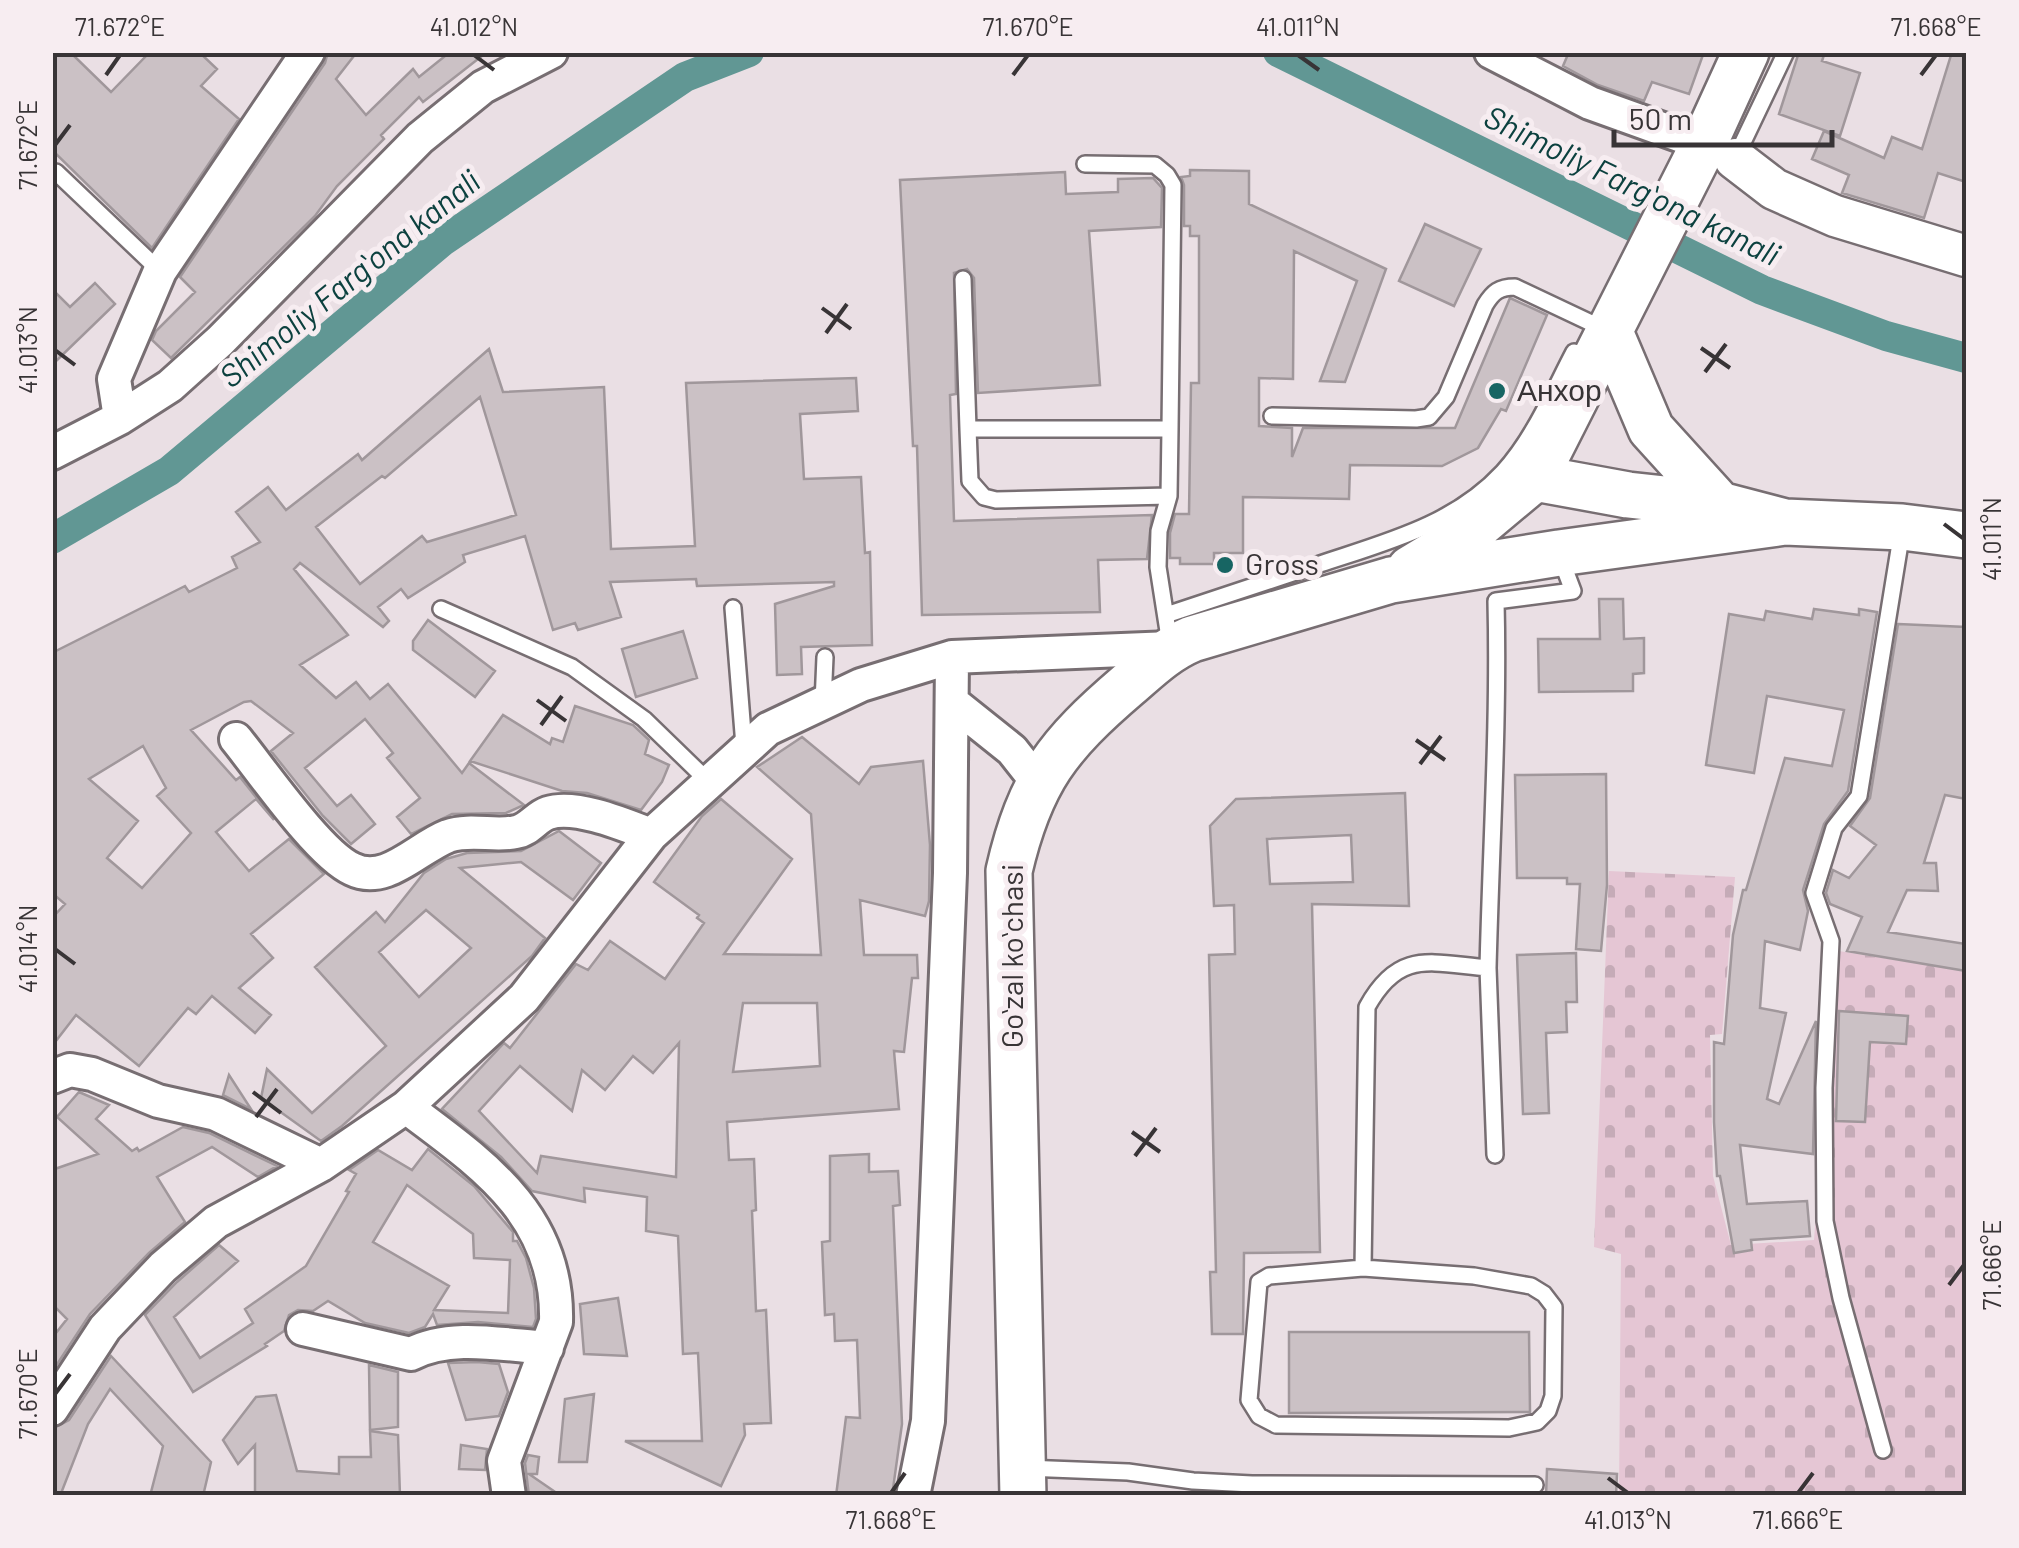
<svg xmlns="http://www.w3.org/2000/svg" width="2019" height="1548" font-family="Barlow,sans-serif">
  <defs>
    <pattern id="cemetery-stones" width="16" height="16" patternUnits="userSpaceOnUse" patternTransform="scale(2.5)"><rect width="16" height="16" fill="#e5c6d4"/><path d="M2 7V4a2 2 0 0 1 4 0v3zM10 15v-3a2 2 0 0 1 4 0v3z" fill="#c5abb7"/></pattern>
  </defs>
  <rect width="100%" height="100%" fill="#eadfe4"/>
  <path fill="url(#cemetery-stones)" d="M1609,871l126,6 -13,157 -12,1 3,141 18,69 83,-5 8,-106 4,-185 140,22v524h-347l2,-241 -27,-7z"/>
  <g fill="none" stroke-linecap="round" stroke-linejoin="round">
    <path stroke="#619794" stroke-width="30" d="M1278,52l484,238 124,46 80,22
      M52,539l117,-68 274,-230 242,-164 64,-25"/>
  </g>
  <path fill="#cbc1c5" stroke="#a0979b" stroke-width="2.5" fill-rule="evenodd" d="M52,52h18l41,40 39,-40h49l18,17 -16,17 38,33 -87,129 -100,-98z
    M328,52h29l-21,27 30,36 47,-46 6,8 31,-25h37l-64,50 -4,-5 -38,38 3,4 -47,47 -22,30 -144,142 -19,-18 4,-9 39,-39 -15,-15 145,-214z
    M1569,52h135l-15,42 -37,-12 -8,19 -46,-16 -35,-19z
    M1799,52h26l-3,9 38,12 -20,63 -61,-22z
    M1952,52h14v130l-28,-9 -14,45 -82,-25 7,-18 -37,-16 12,-28 60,27 8,-21 30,12z
    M1190,170l59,1v33l137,65 -41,113 -25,-1 37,-100 -63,-30 -1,128 -34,-1v48l33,2v29l11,-29h152l55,-130 37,17 -41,96 -5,-2 -23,39 -36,18 -92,-1 -1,34 -106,-2v56h-29v11h-34v-6h-10v-25l5,-19h14l2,-131h8v-147h-9v-10h-6v-41l-3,-8 9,-1z
    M1065,172l1,22 52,-2v-13l35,-1 9,10 -1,39 -72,4 11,154 -122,8 -4,-115 -7,-9 -13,4 2,121 -6,1 4,126 198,-6 -5,44 -49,1 2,52 -178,3 -5,-169h-4l-13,-266z
    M1425,224l56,25 -27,57 -55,-25z
    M95,283l20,21 -63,61v-76l18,18z
    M489,349l14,43 101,-5 7,162 84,-3 -9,-163 170,-5 2,33 -58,3 4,65 57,-2 4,76 5,-1 2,93 -71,2 1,27 -25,1 -2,-71 59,-18v-4l-137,4 -1,-7 -86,3 11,35 -43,13 -3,-7 -22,7 -28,-94 -62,19 2,7 -57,36 -7,-9 -23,18 11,14 -6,6 -83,-64 -6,6 54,66 -48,30 36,33 20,-16 14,17 18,-15 74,89 7,-10 55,42 -18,8 -54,1 -41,20 -14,-17 23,-19 -33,-40 6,-5 -28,-34 -60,49 32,38 14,-11 24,29 -24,20 -28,-28 -52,-65 22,-18 -42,-32 -7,1 -53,28 45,50 4,-3 34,43 -18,-21 -40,33 33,39 40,-32 35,35 -73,60 22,24 -34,30 32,27 -16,18 -43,-37 -16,18 -8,-6 -49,58 -63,-51 -24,31v-128l13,-14 -13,-11v-240l133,-67 4,6 48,-24 -5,-11 28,-15 -24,-30 32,-25 18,23 72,-56 4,6zM480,397l36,118 -89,27 -5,-6 -62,48 -44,-57 66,-51 3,2zM143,746l23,42 -9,8 34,37 -49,55 -35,-30 31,-37 -49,-42z
    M1599,599h24l1,40 20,-1v35l-11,1v17l-94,1 -1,-53h62z
    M1814,609l45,6v-6l18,3 -29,179 -24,33 -21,66 5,21 -8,39 -35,-9 -5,67 26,5 -19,86 12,5 37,-83 -3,133 -73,-9 7,59 60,-3 3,35 -59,4 1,10 -18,3 -14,-77h-3l-3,-54v-80l10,2 9,-109 10,-45h3l39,-132 47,8 12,-56 -77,-14 -13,77 -48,-8 23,-151 35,6 2,-9 46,8z
    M428,620l67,51 -20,26 -62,-47v-9z
    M1898,624l68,3v172l-21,-4 -21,68h12l2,28 -31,-1 -19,42 78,12v27l-119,-20 15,-34 -32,-13 -4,-11 7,-23 16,8 27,-33 -26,-19 20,-28z
    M683,631l14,47 -61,19 -14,-48z
    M575,706l58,19 16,15 -4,14 24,11 -7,17 -21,28 -54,-17 -25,-2 -92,-30 33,-46 47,29 2,-6 11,4z
    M802,737l57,47 12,-17 52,-6 7,84 -1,56 -4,15 -65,-16 4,55h53l1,23h-6l-8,74 -10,-1 5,58 -172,13 2,38 25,-1 2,51 -4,1 4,100 10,-1 5,113 -27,1 1,11 -24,51 -96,-45h77l-4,-88 -15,1 -5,-118 -32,-5 1,-34 -63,-9 1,14 -53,-11 -31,-34 -59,-48 62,-66 6,5 66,-84 12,6 22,-29 55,38 39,-56 -7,-5 2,-3 -45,-33 48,-66 19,-17 71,60 -68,95 97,1 -10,-141 -54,-47zM743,1003h74l3,63 -87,6zM679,1043l-3,134 -135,-21 -4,17 -58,-62 41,-45 52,45 10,-41 23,20 28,-34 20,17z
    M1606,774l1,111 -6,66 -25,-2 4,-65h-13v-6h-50l-2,-103z
    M1405,793l4,113 -97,-2 8,348 -76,1 -1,81h-31l-2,-62h6l-7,-317 26,-1 -1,-49 -20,1 -4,-80 26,-27zM1351,835l2,47 -83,2 -3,-45z
    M559,831l42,32 -28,37 -52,-38 -61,6 85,70 -13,18 -190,170 -21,15 -60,-43 6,-29 45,44 74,-67 -71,-79 20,-18 41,-37 9,10 39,-49 22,-14 21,-6 54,-2zM426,910l45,38 -52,49 -40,-45z
    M1576,953l1,49h-11l1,30 -21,1 3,80 -26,1 -6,-159z
    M1839,1011l69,5 -2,28 -36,-2 -5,80 -29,-1z
    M229,1075l22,34 -28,-14z
    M79,1092l30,13 -13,14 36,32 5,-3 2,3 44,-24 26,6 68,33 -19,11 -46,-30 -55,30 28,45 -36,31 -59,61 -38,58v-34l15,-19 -15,-15v-134l46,-16 -41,-37z
    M428,1149l46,37 39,46v9h4l9,17 8,30 2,31 -3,8 -55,-5 -41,3 -4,-11 -8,13 -16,6 -44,-10 -37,-22 -15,10 -15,-1 -9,5 -5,16 -19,13 2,2 -74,46 -48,-77 32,-33 42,-37 19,16 -64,56 26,41 53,-35 -8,-14 61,-43 43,-74 -3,-1 10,-17 -7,-4 29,-20 34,20zM407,1185l66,49 1,24 36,2 -2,53 -74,-3 15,-24 -76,-44z
    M869,1154v18l29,-1 2,34 -7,1 9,218 -10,72h-56l10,-79 14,1 -3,-78 -22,1 -1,-27 -9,1 -3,-73 8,-1v-85z
    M618,1298l9,58 -43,-2 -4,-50z
    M1289,1332h240l1,80 -241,1z
    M111,1356l100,106 -8,34h-53l13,-50 -53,-57 -22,35 -28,72h-8v-67l17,-9z
    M477,1362l22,2 9,28 -9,24 -33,4 -18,-57z
    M369,1365l29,7v55l-28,3z
    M594,1394l-7,68h-28l6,-63z
    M276,1395l21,76 42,3v-17h32l-1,-26 28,4 2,61h-145v-51l-17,19 -15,-24 33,-43z
    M461,1445l26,4 -2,21 -26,-1z
    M528,1455l11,2 -2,17h-8l32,22h-32l-4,-33z
    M1547,1469l70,5 -1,22h-70z"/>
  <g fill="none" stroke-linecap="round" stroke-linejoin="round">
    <defs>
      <path id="service" d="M1735,159l51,-107
        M1085,164l70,1 12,10 6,10 -3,244
        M56,172l104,99
        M963,279l5,150h202l-1,67 -10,35 -1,36 12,77
        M1272,416l144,3 13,-2 17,-20 39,-92c8,-13 14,-18 30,-18l91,43
        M968,429l2,52 14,16 12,3 173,-4
        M733,608l11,138
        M441,609l131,58 72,52 64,62
        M1166,615c51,-17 102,-34 154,-51 66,-22 134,-39 183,-92 31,-34 50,-80 71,-120
        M823,703l2,-46
        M1488,968l7,187
        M1363,1268l-94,8 -10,6 -10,118 10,16 17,9 233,3 28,-6 11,-11 5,-15 1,-89 -10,-13 -13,-8 -57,-10 -111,-8 4,-261c32,-58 63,-44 121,-39 3,-123 11,-244 8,-367l77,-10 -12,-32
        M1883,1450l-42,-152 -16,-77 -1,-133 7,-147 -17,-48 20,-65 25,-32 43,-265
        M1025,1468l103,4 65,9 59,3 283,1"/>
      <path id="minor" d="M1491,52l99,51 114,41
        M120,418l-6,-39 46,-108 148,-219
        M52,453l68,-35 50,-32 50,-45 200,-203 63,-51 68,-35
        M952,702l60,48 26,33
        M236,739c26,32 83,115 116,130 34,17 65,-21 96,-33 23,-8 47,1 68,-4 13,-2 20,-15 32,-19 28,-9 77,12 103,22
        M52,1077l18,-7 22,4 66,27 58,13 105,51
        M406,1107c76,57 153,108 150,215l-52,139 5,35
        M303,1329l108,25c39,-21 93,-9 136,-6
        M52,1409l53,-81 58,-61 53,-45 105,-57 85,-58 118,-109 127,-163 117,-106 93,-44 91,-28 219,-9
        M913,1496l15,-75 22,-548 2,-216"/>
      <path id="tertiary" d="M1735,159l39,30 61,27 131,40"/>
      <path id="secondary" d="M1610,332l41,97 69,76
        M1535,478l93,17 92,10 65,17 117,5 64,8
        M1410,569l58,-35 67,-56 169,-334 42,-92
        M1023,1496l-14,-625c21,-91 49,-126 119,-186 21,-18 38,-35 64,-46l199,-59 168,-27 226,-31"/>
    </defs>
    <use href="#service" stroke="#776e72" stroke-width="20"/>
    <use href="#minor" stroke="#776e72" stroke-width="38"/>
    <use href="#tertiary" stroke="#776e72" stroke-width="45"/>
    <use href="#secondary" stroke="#776e72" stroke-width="50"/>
    <use href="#service" stroke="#fff" stroke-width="15"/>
    <use href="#minor" stroke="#fff" stroke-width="32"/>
    <use href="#tertiary" stroke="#fff" stroke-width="40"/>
    <use href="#secondary" stroke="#fff" stroke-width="45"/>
  </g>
  <path fill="none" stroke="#383436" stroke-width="4" d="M474,55l20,15M1298,55l21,15M106,75l14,-20M1013,75l15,-20M1921,75l15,-20M55,145l15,-20M822,308l29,21M826,333l21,-29M1701,348l29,20M55,350l20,15M1705,372l21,-28M1944,524l20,15M537,700l29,21M541,725l21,-29M1416,740l29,20M1420,764l21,-28M55,949l20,15M253,1092l28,21M256,1117l21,-28M1132,1132l28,20M1135,1156l21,-28M1949,1285l15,-20M55,1394l15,-20M1608,1478l20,15M891,1493l14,-20M1798,1493l15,-20"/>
  <g fill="#176563" stroke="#f7edf1" stroke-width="4">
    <circle cx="1497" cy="391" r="10"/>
    <circle cx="1225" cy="565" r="10"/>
  </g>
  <g text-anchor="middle" stroke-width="10" stroke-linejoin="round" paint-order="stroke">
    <g font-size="30" fill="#383436" stroke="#f7edf1" text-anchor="start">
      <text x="1517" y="401">Анхор</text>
      <text x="1245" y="575">Gross</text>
    </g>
    <g font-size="30" fill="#383436" stroke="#f7edf1">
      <text transform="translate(1013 956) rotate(-90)" y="10">Goʻzal koʻchasi</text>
    </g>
    <g font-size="32" font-style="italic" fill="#0c413f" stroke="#f7edf1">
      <text transform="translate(1632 186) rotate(26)" y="11">Shimoliy Fargʻona kanali</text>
      <text transform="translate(350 279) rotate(-39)" y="11">Shimoliy Fargʻona kanali</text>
    </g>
  </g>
  <rect width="2019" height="1548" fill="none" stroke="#f7edf1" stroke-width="110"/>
  <path d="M1614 130v15h218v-15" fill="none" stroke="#383436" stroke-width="5"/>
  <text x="1629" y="130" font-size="30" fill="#383436" stroke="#f7edf1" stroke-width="8" paint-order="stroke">50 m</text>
  <rect x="55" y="55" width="1909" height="1438" fill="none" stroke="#383436" stroke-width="4"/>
  <g font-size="25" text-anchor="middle" fill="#383436">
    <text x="120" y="36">71.672°E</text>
    <text x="474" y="36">41.012°N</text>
    <text x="1028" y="36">71.670°E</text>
    <text x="1298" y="36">41.011°N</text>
    <text x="1936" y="36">71.668°E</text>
    <text transform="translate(28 145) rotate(-90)" y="9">71.672°E</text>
    <text transform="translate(28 350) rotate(-90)" y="9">41.013°N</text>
    <text transform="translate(1992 539) rotate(-90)" y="9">41.011°N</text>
    <text transform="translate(28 949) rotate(-90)" y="9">41.014°N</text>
    <text transform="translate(1992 1265) rotate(-90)" y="9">71.666°E</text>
    <text transform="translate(28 1394) rotate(-90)" y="9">71.670°E</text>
    <text x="891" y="1529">71.668°E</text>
    <text x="1628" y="1529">41.013°N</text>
    <text x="1798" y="1529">71.666°E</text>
  </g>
</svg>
